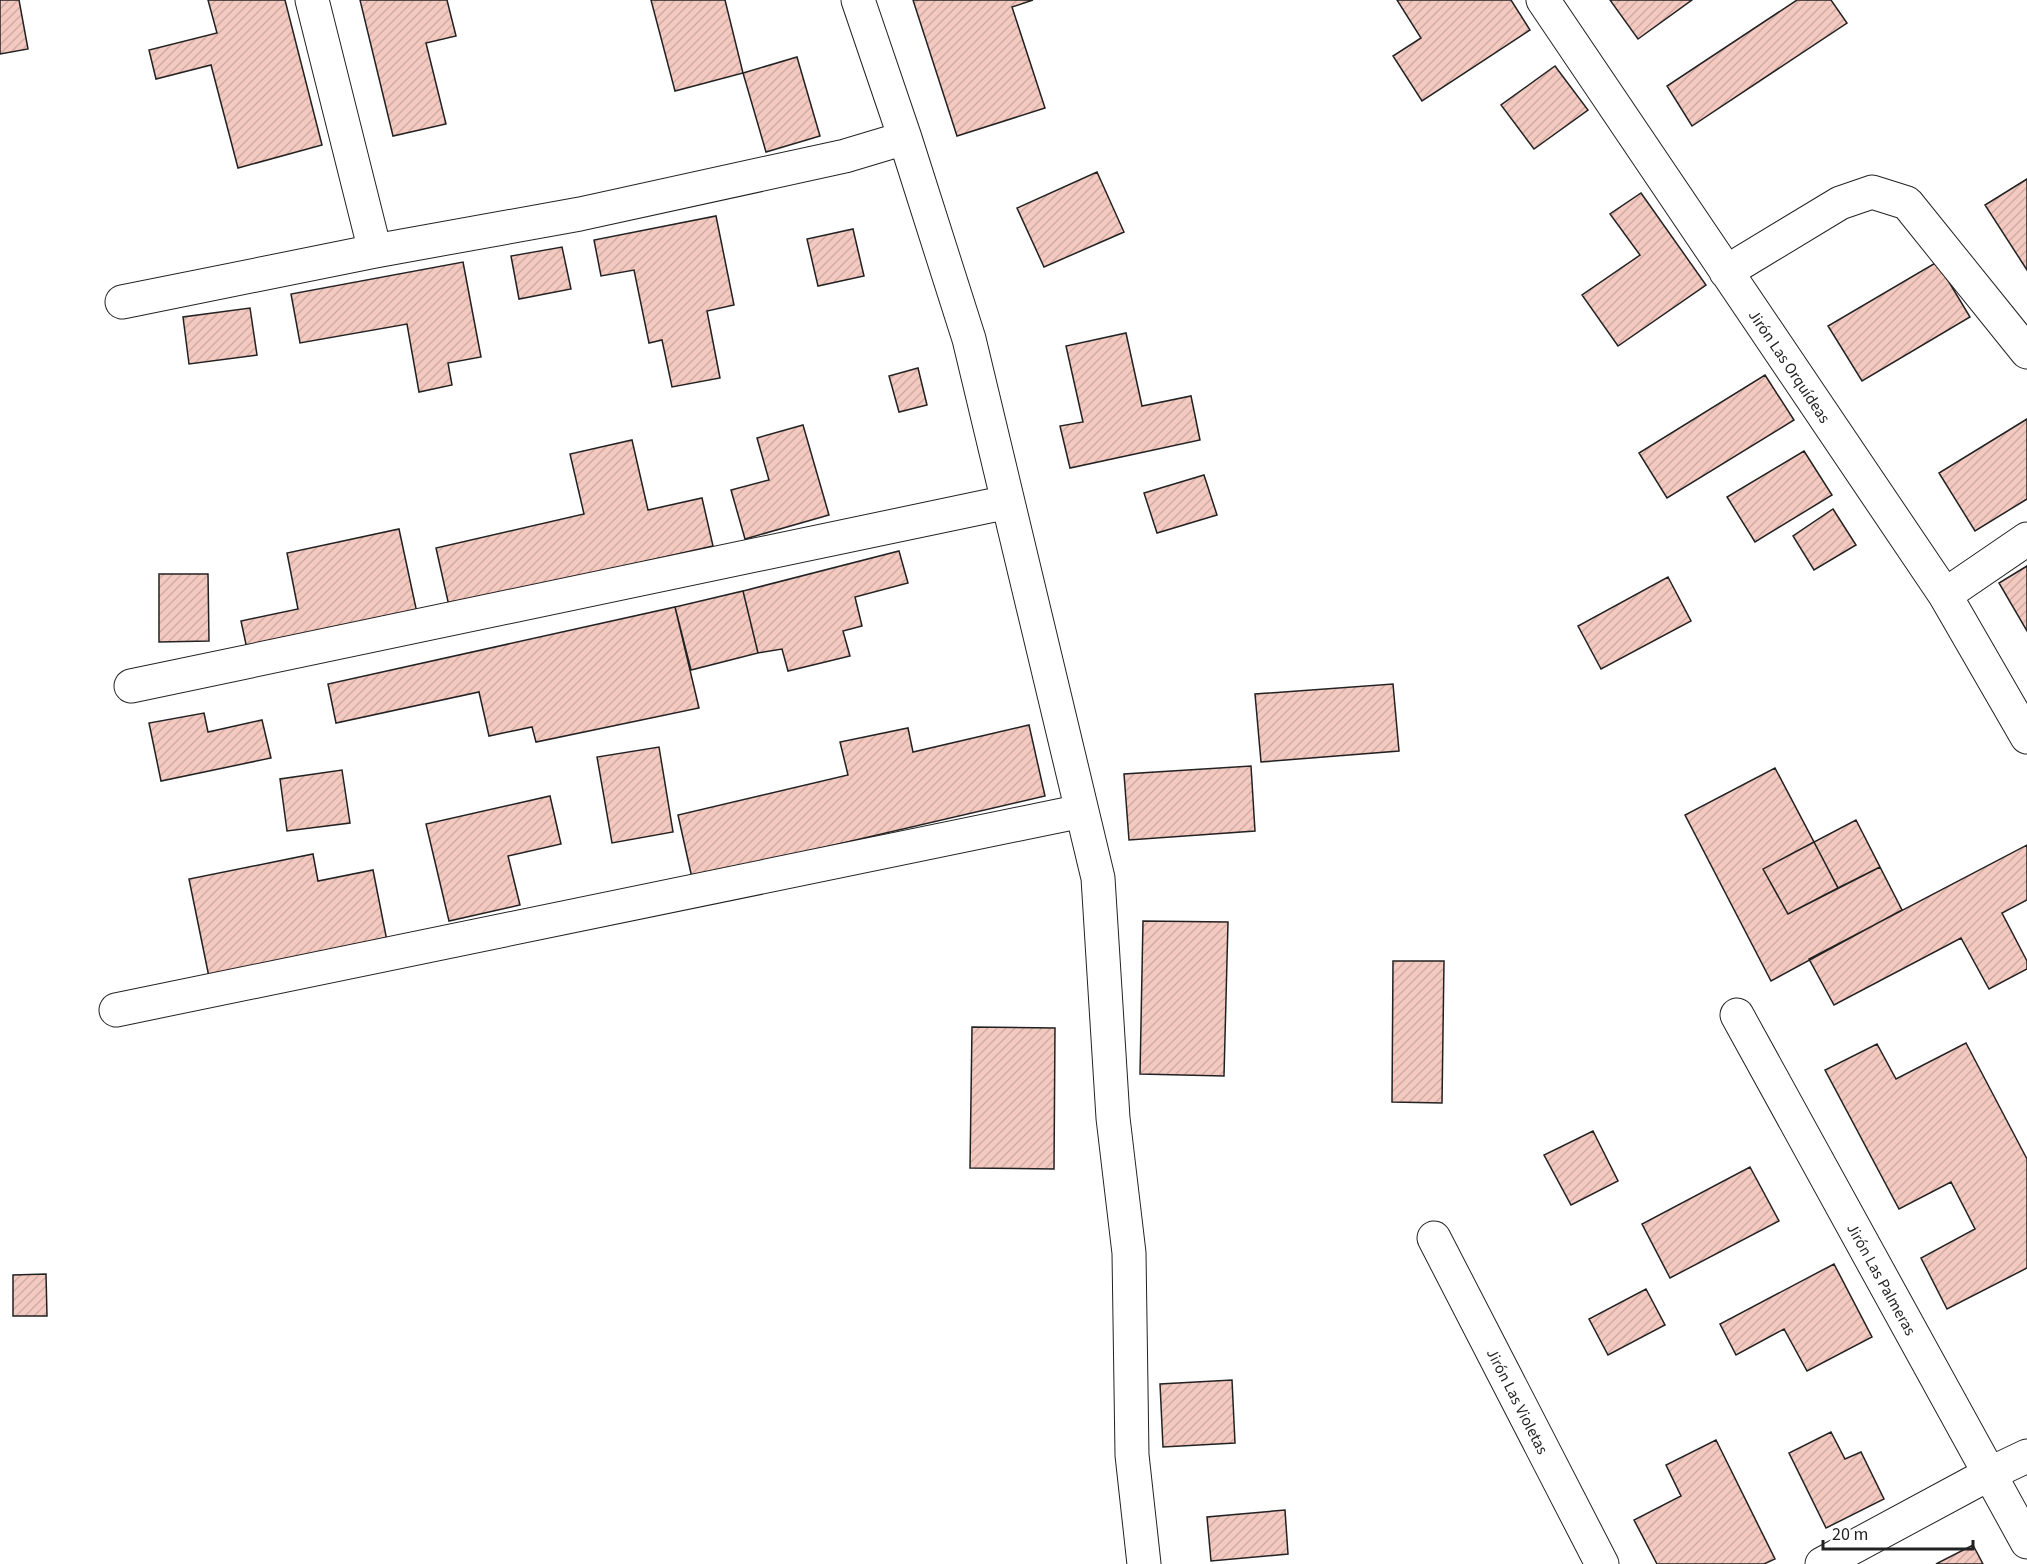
<svg xmlns="http://www.w3.org/2000/svg" width="2027" height="1564" font-family="'Source Sans 3',sans-serif">
  <defs>
    <pattern id="building-hatch" width="6" height="6" patternUnits="userSpaceOnUse" patternTransform="scale(1.5)"><rect width="6" height="6" fill="#f3c9c0"/><path d="M-1 1l2-2M0 6l6-6M5 7l2-2" fill="none" stroke="#d0aca5"/></pattern>
  </defs>
  <rect width="100%" height="100%" fill="#fff"/>
  <path fill="url(#building-hatch)" stroke="#222" stroke-width="1.5" d="M0,0h19l9,49 -28,5z
    M208,0h77l37,145 -84,23 -27,-103 -55,14 -7,-29 68,-17z
    M360,0h87l9,36 -30,7 20,81 -53,12z
    M651,0h74l18,73 -68,18z
    M913,0h120l-21,7 33,101 -88,28z
    M1397,0h114l19,30 -108,71 -29,-45 28,-18z
    M1610,0h82l-54,39z
    M1797,0h34l16,23 -155,103 -25,-40z
    M797,57l23,79 -54,16 -23,-79z
    M1555,66l33,44 -54,39 -33,-44z
    M1097,172l27,60 -80,35 -27,-59z
    M2027,179v91l-42,-65z
    M1641,193l65,92 -88,61 -36,-51 58,-40 -30,-41z
    M716,216l18,89 -27,6 13,67 -48,9 -10,-47 -13,3 -15,-73 -33,6 -7,-36z
    M853,229l11,47 -46,10 -11,-47z
    M562,247l9,42 -52,10 -8,-43z
    M463,262l18,95 -33,6 4,22 -33,7 -12,-68 -107,19 -9,-49z
    M1937,262l33,55 -108,64 -34,-55z
    M250,308l7,47 -68,9 -6,-47z
    M1126,333l16,73 49,-10 9,44 -130,28 -10,-42 23,-4 -17,-76z
    M918,368l9,37 -28,7 -10,-36z
    M1765,375l29,45 -127,78 -28,-45z
    M2027,419v80l-52,32 -36,-58z
    M803,425l26,90 -84,24 -14,-49 38,-10 -12,-42z
    M632,440l16,70 54,-12 11,48 -264,60 -13,-58 148,-34 -14,-60z
    M1804,451l28,44 -77,47 -28,-45z
    M1204,475l13,40 -60,18 -13,-40z
    M1833,509l23,36 -42,25 -21,-34z
    M399,529l18,84 -170,36 -6,-28 57,-12 -11,-56z
    M899,551l9,32 -53,14 7,29 -19,5 7,25 -62,15 -6,-22 -24,4 -15,-62z
    M2027,566v65l-28,-48z
    M159,574h49l1,67 -50,1z
    M1668,577l23,44 -90,48 -23,-43z
    M743,591l15,62 -67,17 -16,-63z
    M675,607l24,101 -163,34 -4,-15 -43,9 -10,-44 -143,31 -8,-39z
    M1393,684l6,67 -138,11 -6,-68z
    M204,713l4,19 54,-12 9,38 -110,23 -12,-58z
    M1029,725l16,71 -353,82 -14,-63 170,-40 -8,-33 68,-14 5,24z
    M659,747l14,85 -61,11 -15,-86z
    M1251,766l4,65 -126,9 -5,-66z
    M1775,768l39,74 -51,27 25,45 92,-47 22,43 -131,71 -86,-166z
    M342,770l8,53 -63,8 -7,-52z
    M550,796l11,48 -53,12 12,49 -71,16 -23,-97z
    M1856,820l24,47 -42,21 -24,-46z
    M1814,842l24,46 -50,26 -25,-45z
    M2027,845v55l-25,13 25,48v8l-38,20 -28,-51 -127,67 -25,-46z
    M313,854l5,27 55,-11 14,71 -178,36 -20,-98z
    M1143,921l85,1 -4,154 -84,-2z
    M1393,961h51l-2,142 -50,-1z
    M972,1027l83,1 -1,141 -84,-1z
    M1966,1043l61,116v109l-80,41 -26,-51 54,-29 -24,-47 -52,27 -74,-139 52,-26 19,35z
    M1593,1131l25,50 -47,24 -27,-50z
    M1750,1167l29,54 -109,57 -28,-54z
    M1834,1264l38,73 -65,34 -23,-42 -48,26 -16,-31z
    M46,1274l1,42h-34v-41z
    M1646,1289l19,36 -57,30 -19,-36z
    M1232,1380l3,63 -72,4 -3,-63z
    M1831,1432l14,27 16,-7 23,47 -58,29 -37,-75z
    M1716,1440l59,119 -11,5h-107l-23,-44 47,-24 -15,-31z
    M1285,1510l3,44 -77,7 -4,-44z
    M1973,1545l10,19h-47z"/>
  <g fill="none" stroke-linecap="round" stroke-linejoin="round">
    <defs>
      <path id="street" d="M312,0l63,251
        M858,0l47,138 64,201 129,539 15,240 16,135 3,202 12,109
        M1543,0l402,595 82,142
        M1726,272l114,-69 32,-11 35,11 120,149
        M122,302l253,-51 205,-37 265,-58 60,-18
        M1945,595l82,-56
        M131,686l877,-184
        M116,1010l966,-199
        M1737,1015l290,527
        M1434,1238l168,326
        M1822,1564l167,-90 38,-18"/>
    </defs>
    <use href="#street" stroke="#222" stroke-width="35"/>
    <use href="#street" stroke="#fff" stroke-width="33"/>
  </g>
  <g text-anchor="middle" stroke-width="4.5" stroke-linejoin="round" paint-order="stroke">
    <g font-size="16" fill="#222" stroke="#fff">
      <text transform="translate(1790 366) rotate(56)" y="6">Jirón Las Orquídeas</text>
      <text transform="translate(1882 1279) rotate(61)" y="6">Jirón Las Palmeras</text>
      <text transform="translate(1518 1401) rotate(63)" y="6">Jirón Las Violetas</text>
    </g>
  </g>
  <path d="M1823 1540v9h150v-9" fill="none" stroke="#222222" stroke-width="3"/>
  <text x="1832" y="1540" font-size="18" fill="#222222" stroke="#ffffff" stroke-width="4.5" paint-order="stroke">20 m</text>
</svg>
